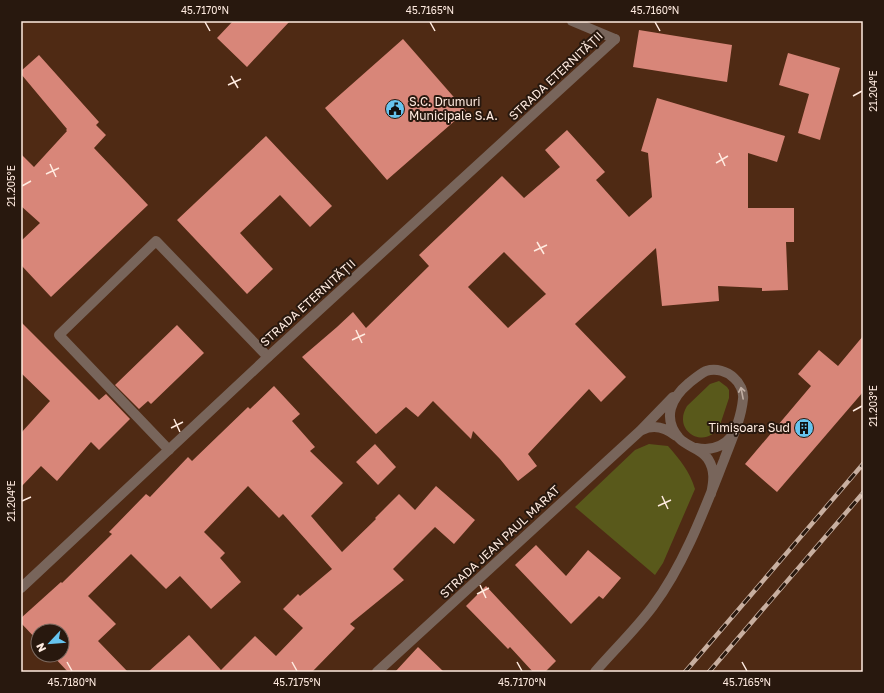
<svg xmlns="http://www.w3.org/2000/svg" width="884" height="693" font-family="'Golos Text',sans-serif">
  <rect width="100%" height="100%" fill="#4f2a14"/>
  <path fill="#59591b" d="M719,381l8,6 2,3v8l-9,27c-13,26 -49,7 -33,-19l23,-22z
    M649,444l19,2c12,14 21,24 27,43l-32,74 -8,12 -80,-68 60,-57z"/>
  <path fill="#d88679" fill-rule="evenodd" d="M233,21h57l-43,46 -30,-29z
    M639,30l93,15 -5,37 -94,-15z
    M403,39l63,72 -79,69 -62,-72z
    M788,53l52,15 -20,72 -22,-7 11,-39 -30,-9z
    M39,55l60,67 -3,3 10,10 -12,13 54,57 -97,92 -30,-32v-24l19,-18 -19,-17v-52l13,13 33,-36 -1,-1 1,-1 -46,-55v-3z
    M657,98l128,38 -8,26 -29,-9v55h46v34h-8l2,48 -26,1v-3l-44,-2 1,15 -57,5 -6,-58 -81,76 51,53 -25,25 -12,-13 -61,65 9,12 -19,15 -18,-22 -27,-28 -2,8 -38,-38 -15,16 -12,-10 -30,27 -74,-77 35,-30 16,-15 13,16 63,-62 -10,-11 83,-79 22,22 36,-31 -15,-17 22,-20 38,42 -9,8 33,37 23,-20 -4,-44 -7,-2zM504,252l42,42 -38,34 -40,-41z
    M266,136l66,70 -22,21 -30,-32 -40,38 33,36 -26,25 -70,-74z
    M21,322l78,78 7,-6 24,25 -31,31 -8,-8 -34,39 -16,-15 -20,21v-54l29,-32 -29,-28z
    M177,325l27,28 -53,51 -3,-3 -9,8 -24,-24z
    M863,336v56l-86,100 -32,-28 66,-78 -13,-12 21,-24 19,16z
    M274,386l26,28 -8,7 23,26 -5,4 33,32 -32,33 31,36 34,-33 -1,-1 24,-24 16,16 21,-24 39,34 -21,24 -19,-17 -42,42 11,11 -54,44 5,4 -43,44h-164l41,-37 32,35 34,-34 21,20 27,-28 -20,-19 15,-15 2,2 32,-27 -49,-55 -4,4 -31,-32 -44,46 21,21 -5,5 21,24 -30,27 -31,-33 -14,13 -35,-35 -43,42 28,28 -18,17 30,31h-60l-16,-17h10v-24h-24v10l-17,-18v-5l40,-36 1,1 50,-49 -3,-2 37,-38 4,3 38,-40 4,4 56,-54 2,2z
    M375,444l21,23 -18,18 -22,-23z
    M536,545l30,31 22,-26 33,28 -18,21 -4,-3 -28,28 -56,-59z
    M486,586l70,75 -11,11h-12l-23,-25 -2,2 -42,-43z
    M418,647l26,25h-49z"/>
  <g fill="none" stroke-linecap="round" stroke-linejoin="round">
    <path stroke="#78655b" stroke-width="10" d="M572,21l43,18
      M169,450l-110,-115 97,-94 112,116"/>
    <path stroke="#78655b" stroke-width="10" d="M642,430c12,-6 23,-3 34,6
      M696,448c14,3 27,-1 36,-12
      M21,588l247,-231 347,-318
      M377,672l263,-241 33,-34
      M595,672c19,-22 41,-43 58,-66 31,-41 52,-98 71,-146 7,-19 17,-40 19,-61 1,-7 -3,-16 -9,-21 -7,-7 -18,-10 -28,-7 -6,3 -12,8 -17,12 -18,15 -27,35 -10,55 8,9 22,10 29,21 7,11 6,22 3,35"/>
    <defs>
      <path id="rail" d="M685,672l178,-208
        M709,672l154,-179"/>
    </defs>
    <use href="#rail" stroke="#c8afa0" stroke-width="4.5"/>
    <use href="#rail" stroke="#28180e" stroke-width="3" stroke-dasharray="9" stroke-linecap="butt"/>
  </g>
  <defs><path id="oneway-shaft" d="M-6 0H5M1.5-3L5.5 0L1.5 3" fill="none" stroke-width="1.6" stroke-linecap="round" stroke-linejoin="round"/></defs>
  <use stroke="#c2afa4" href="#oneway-shaft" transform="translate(742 393) rotate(-101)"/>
  <path fill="none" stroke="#ffebe0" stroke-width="1.5" d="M205,22l5,9M430,22l5,9M655,22l5,9M231,76l7,12M228,85l13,-6M853,96l9,-5M719,153l6,13M716,163l12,-7M50,164l6,13M46,174l13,-6M22,186l9,-5M537,242l7,12M534,251l13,-6M356,330l6,13M352,340l13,-6M853,411l9,-5M174,419l6,13M171,428l12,-6M662,496l6,13M22,501l9,-4M658,506l13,-6M480,585l6,13M477,594l12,-6M67,662l5,9M292,662l5,9M517,662l5,9M742,662l5,9"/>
  <defs>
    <symbol id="civic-disc" viewBox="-11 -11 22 22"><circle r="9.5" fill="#66c4ef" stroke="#28180e"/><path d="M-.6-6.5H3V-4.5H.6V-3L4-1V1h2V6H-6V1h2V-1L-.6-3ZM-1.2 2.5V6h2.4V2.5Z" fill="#111"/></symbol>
    <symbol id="building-disc" viewBox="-11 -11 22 22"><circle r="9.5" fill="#66c4ef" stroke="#28180e"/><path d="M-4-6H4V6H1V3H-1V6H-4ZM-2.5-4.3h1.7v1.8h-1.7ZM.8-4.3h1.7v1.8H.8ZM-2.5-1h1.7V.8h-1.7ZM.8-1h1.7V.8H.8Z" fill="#111"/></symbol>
  </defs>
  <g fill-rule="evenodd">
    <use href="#civic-disc" x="384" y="98" width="22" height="22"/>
    <use href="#building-disc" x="793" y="417" width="22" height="22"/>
  </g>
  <g text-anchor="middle" stroke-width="4" stroke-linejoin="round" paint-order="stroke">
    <g font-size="12" fill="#ffebe0" stroke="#28180e">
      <text transform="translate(556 76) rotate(-43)" y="4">STRADA ETERNITĂȚII</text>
      <text transform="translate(308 303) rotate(-42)" y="4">STRADA ETERNITĂȚII</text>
      <text transform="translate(500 542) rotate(-43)" y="4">STRADA JEAN PAUL MARAT</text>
    </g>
    <g font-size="12" fill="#ffebe0" stroke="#28180e" text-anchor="start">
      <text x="409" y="106">S.C. Drumuri<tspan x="409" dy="14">Municipale S.A.</tspan></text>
      <text x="790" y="432" text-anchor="end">Timișoara Sud</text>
    </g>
  </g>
  <rect width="884" height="693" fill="none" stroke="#28180e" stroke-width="44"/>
  <g transform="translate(50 643) rotate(244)"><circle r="19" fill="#28180e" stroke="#7e6c62"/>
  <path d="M0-3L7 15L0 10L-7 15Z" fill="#66c4ef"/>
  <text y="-6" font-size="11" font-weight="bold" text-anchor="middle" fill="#ffebe0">N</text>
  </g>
  <rect x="22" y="22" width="840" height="649" fill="none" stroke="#ffebe0" stroke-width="1.5"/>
  <g font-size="10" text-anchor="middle" fill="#ffebe0">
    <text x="205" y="14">45.7170°N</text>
    <text x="430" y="14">45.7165°N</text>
    <text x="655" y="14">45.7160°N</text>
    <text transform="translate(873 91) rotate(-90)" y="4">21.204°E</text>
    <text transform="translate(11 186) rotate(-90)" y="4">21.205°E</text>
    <text transform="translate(873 406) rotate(-90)" y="4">21.203°E</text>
    <text transform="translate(11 501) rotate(-90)" y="4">21.204°E</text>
    <text x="72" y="686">45.7180°N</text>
    <text x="297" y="686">45.7175°N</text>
    <text x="522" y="686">45.7170°N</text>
    <text x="747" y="686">45.7165°N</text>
  </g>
</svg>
